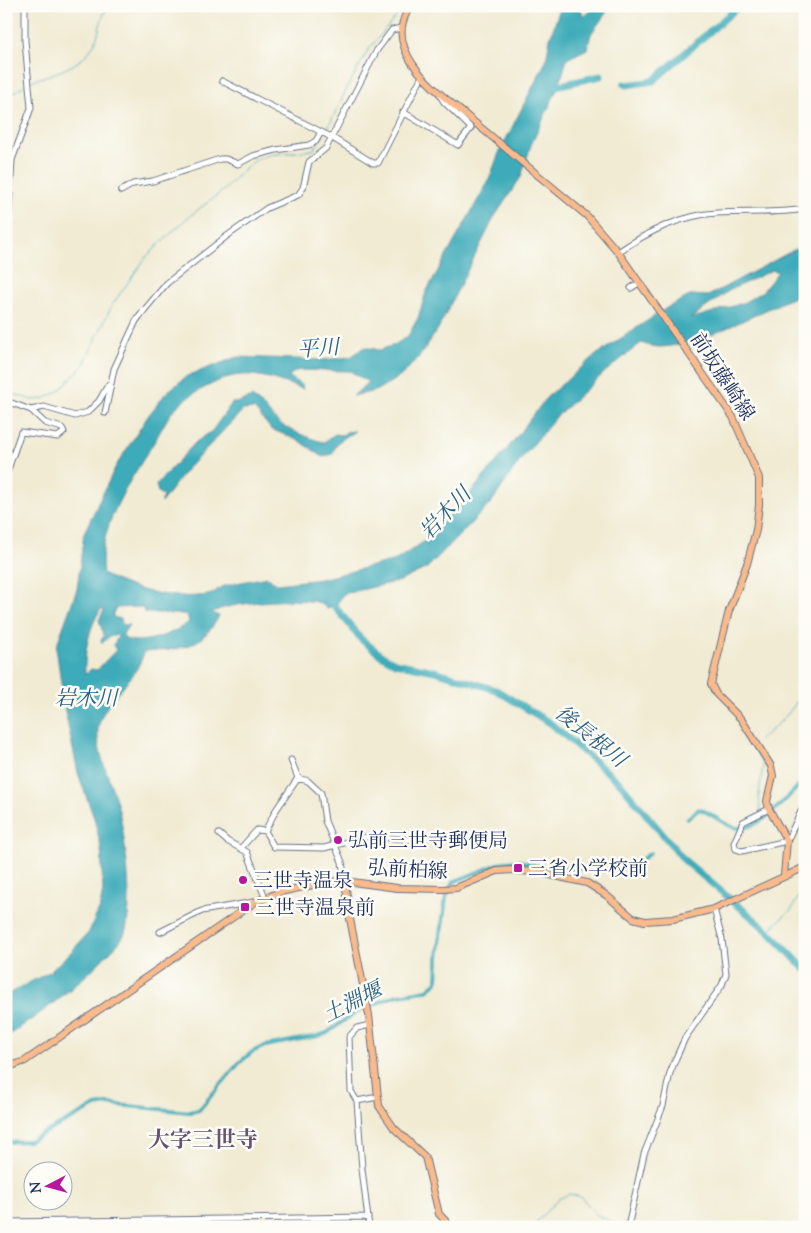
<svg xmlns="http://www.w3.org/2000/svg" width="811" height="1233" font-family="'Sorts Mill Goudy','Noto Serif JP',serif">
  <rect width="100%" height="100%" fill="#fdfcf7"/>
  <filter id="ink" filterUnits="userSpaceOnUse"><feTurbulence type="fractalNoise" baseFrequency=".02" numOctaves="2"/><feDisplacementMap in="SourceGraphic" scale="10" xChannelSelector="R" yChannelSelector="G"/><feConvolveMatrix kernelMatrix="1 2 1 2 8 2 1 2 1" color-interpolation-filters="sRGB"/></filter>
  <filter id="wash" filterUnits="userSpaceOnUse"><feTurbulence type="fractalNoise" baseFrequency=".0096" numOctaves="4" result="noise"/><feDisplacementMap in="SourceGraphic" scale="20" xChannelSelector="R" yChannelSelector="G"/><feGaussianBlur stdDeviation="1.12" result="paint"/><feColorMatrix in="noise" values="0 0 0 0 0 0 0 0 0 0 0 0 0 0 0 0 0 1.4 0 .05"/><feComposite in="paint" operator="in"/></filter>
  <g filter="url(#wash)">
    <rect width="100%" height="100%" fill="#f1ebd3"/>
    <path fill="#3cabb9" stroke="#2c6d8c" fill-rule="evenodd" d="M561,6h19l3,11 12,-11h16l-20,28 -4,15 -20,10 -7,24 -29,62 -10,32 -26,39 -57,113 -19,28 -18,19 -26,15 -22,5 15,-14 -18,-11 -52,-1 -10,6 14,9 1,4c-24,-8 -51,-20 -77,-11 -18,7 -42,19 -54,34 -6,8 -11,18 -16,27 -23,38 -60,87 -53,135 31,17 70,26 105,21 7,-1 10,-8 17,-9 13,-4 28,-6 42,-9l10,7 44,-5 75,-19 26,-17 44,-45 42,-50 39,-51 49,-42 72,-48 24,-12 16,1 97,-52v44l-3,6c-39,15 -101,52 -142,53 -6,0 -13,-2 -19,-4l-36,29 -48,44 -35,42 -31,45 -64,65 -27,13 -57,13 -6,10 -10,5c-3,-3 -6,-6 -10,-7 -18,-4 -91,0 -105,11l7,3c-18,34 -40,33 -75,36 -8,31 -44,50 -46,78 -2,24 16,57 21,81 6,25 16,102 5,124 -5,10 -16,18 -23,26 -30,30 -59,52 -95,76v-42l43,-23 22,-20 18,-20 11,-25 3,-16 -2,-44 -7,-29 -16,-45 -13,-62 -9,-64 21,-58 7,-56 32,-67 32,-50 18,-23 21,-17 50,-19 86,3 28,-3 13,-10 16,3 16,-6 12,-8 10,-18 8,-26 62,-110 11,-29 47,-92 4,-23zM772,270l6,2 -15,19 -20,12 -53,16 40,-29zM142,607l3,6c14,-1 27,2 42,1l2,8c-14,11 -48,25 -65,16l-1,-4 6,-9 -7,-1 -1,-5 -8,-2v-4l3,-5zM101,609l3,1 -5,10 5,16 -3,4 1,3 7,-6 7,-2 2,2 -5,8 3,5 -19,20 -6,-1 -6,5c-1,-21 4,-48 16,-65z
      M252,397c10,7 17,16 26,25 6,6 37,19 46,20l11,-8 8,1 3,-3 9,-1 -17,11 -6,12 -9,3 -23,-16 -29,-12 -17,-20 -11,1 -58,61 -24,32 2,-7 -5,-4 -2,-7 40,-43 16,-11 20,-28h5z"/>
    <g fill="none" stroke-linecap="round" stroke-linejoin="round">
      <path stroke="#3cabb9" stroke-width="1" d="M31,81c26,-9 53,-14 65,-41 4,-12 5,-23 12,-34
        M6,99l20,-15
        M326,132l23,-48 20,-35 31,-37
        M6,138l2,23 -2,4
        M6,391l26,9 11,-1 15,-7 25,-26 29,-61 35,-49 39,-37 38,-29 22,-23 10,-7 12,-5 45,-5 11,-15
        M759,740c21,-17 37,-30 46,-56
        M754,744l-2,2 11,20 -4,28 1,17
        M761,814l1,6
        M768,931l23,-21 14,-24
        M532,1227l26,-28 12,-5 11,3 16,18 25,12"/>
      <path stroke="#3cabb9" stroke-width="4" d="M687,819l12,-10c13,4 22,14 34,18 26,8 56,-33 72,-47
        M6,1142l23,-1 67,-35 11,-2 83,8 9,-2 40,-47 13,-11 13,-6 53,-10 9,-3 29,-21 38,-16 33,-6 10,-8 1,-25 8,-60 7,-15 50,-20 16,-1 24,6 66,3 31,-9 10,-8"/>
      <path stroke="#3cabb9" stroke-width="7" d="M624,84l3,1 26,-4 86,-75
        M551,87l50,-11
        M329,599l32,40 21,17 13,7 40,8 61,19 54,33 71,61 63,76 84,71 37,38"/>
    </g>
  </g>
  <g filter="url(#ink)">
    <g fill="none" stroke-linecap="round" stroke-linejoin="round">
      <defs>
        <path id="minor" d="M222,81l109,56 42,26h5l44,-87
          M403,112l55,33 13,-17 -27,-26 -4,-7
          M121,191l12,-7 20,-3 67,-22h6l12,5 15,-8 23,-6 33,-5 7,-4 5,-9
          M618,252c30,-20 62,-37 99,-39 29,-2 58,1 88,-4
          M6,261l6,-101 19,-52 -6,-67v-35
          M631,288l8,-5
          M6,401l25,9 13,-3 31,9 13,-4 11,-11 9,-16
          M105,413l9,-44 22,-48 10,-13 21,-25 60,-47 40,-28 31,-13 5,-7 6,-26 17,-14 51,-98 15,-20 9,-2
          M6,475l15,-43 37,5 6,-5 -2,-4 -17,-5 -14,-13
          M291,760l7,18
          M769,809l-26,13 -9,21 2,6 6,2 45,-10 18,-38
          M265,831l11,-21 22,-32 10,3 13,12 4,28 17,41 3,19
          M265,831l9,16 50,1 47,-12 50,5
          M219,834l8,7 20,11 18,45
          M241,848l16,-18 8,1
          M160,932l42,-21 52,-9
          M357,1101l-6,-10 -2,-54 8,-9 13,-3
          M6,1222l362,-5
          M369,1227l-7,-58 -5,-68 21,-4
          M628,1227l16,-73 19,-48 7,-33 6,-15 9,-20 37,-53 4,-11 -4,-35 -8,-30"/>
        <path id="major" d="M399,6l8,6c-18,32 13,65 37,85l143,119 31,36 115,165 26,61v27l-3,25 -9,34 -18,47 -18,73 5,10 25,25 30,47 2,10 -6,25 2,8 18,32 -3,34
          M345,881l5,38 19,96 10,91 15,22 31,29 14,57 12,13
          M6,1068l19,-7 230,-159 25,-10 47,-10 18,-1 52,7 46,1 13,-1 41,-17 16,-1 28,3 46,10 19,12 27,23 12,3 28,-2 41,-10 91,-42"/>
      </defs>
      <use href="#minor" stroke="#667187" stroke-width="7"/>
      <use href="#major" stroke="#667187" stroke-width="8"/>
      <use href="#minor" stroke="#fff" stroke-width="5"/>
      <use href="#major" stroke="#fabb8c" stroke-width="6"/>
    </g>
  </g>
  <g fill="#b5179e" stroke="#fdfcf7" stroke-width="2">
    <circle cx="338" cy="840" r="5"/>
    <rect x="513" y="863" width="10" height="10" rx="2.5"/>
    <circle cx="243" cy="880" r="5"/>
    <rect x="240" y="902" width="10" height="10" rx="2.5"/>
  </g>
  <g text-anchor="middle" stroke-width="5" stroke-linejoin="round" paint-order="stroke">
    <g font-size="20" fill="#1b2f5e" stroke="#fdfcf7">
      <text transform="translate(723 376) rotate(57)" y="7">前坂藤崎線</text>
      <text transform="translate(408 869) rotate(3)" y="7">弘前柏線</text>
    </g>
    <g font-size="20" fill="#1b2f5e" stroke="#fdfcf7" text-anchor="start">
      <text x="348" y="847">弘前三世寺郵便局</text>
      <text x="528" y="875">三省小学校前</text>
      <text x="253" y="887">三世寺温泉</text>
      <text x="255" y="914">三世寺温泉前</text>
    </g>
    <g font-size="21" font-style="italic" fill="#286182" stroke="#fdfcf7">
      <text transform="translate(318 348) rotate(-4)" y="7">平川</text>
      <text transform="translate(445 513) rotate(-46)" y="7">岩木川</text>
      <text x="86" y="705">岩木川</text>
      <text transform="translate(591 736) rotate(39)" y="7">後長根川</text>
      <text transform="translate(352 1002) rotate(-27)" y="7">土淵堰</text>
    </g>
    <g font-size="22" font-weight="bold" fill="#655371" stroke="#fdfcf7">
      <text x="203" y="1147">大字三世寺</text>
    </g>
  </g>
  <rect width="811" height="1233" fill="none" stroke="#fdfcf7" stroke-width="25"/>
  <g transform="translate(48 1186) rotate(264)"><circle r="24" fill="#fdfcf7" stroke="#a3aaba"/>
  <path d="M0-4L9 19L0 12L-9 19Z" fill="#b5179e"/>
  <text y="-8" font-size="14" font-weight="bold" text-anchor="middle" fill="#1b2f5e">N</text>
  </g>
</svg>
